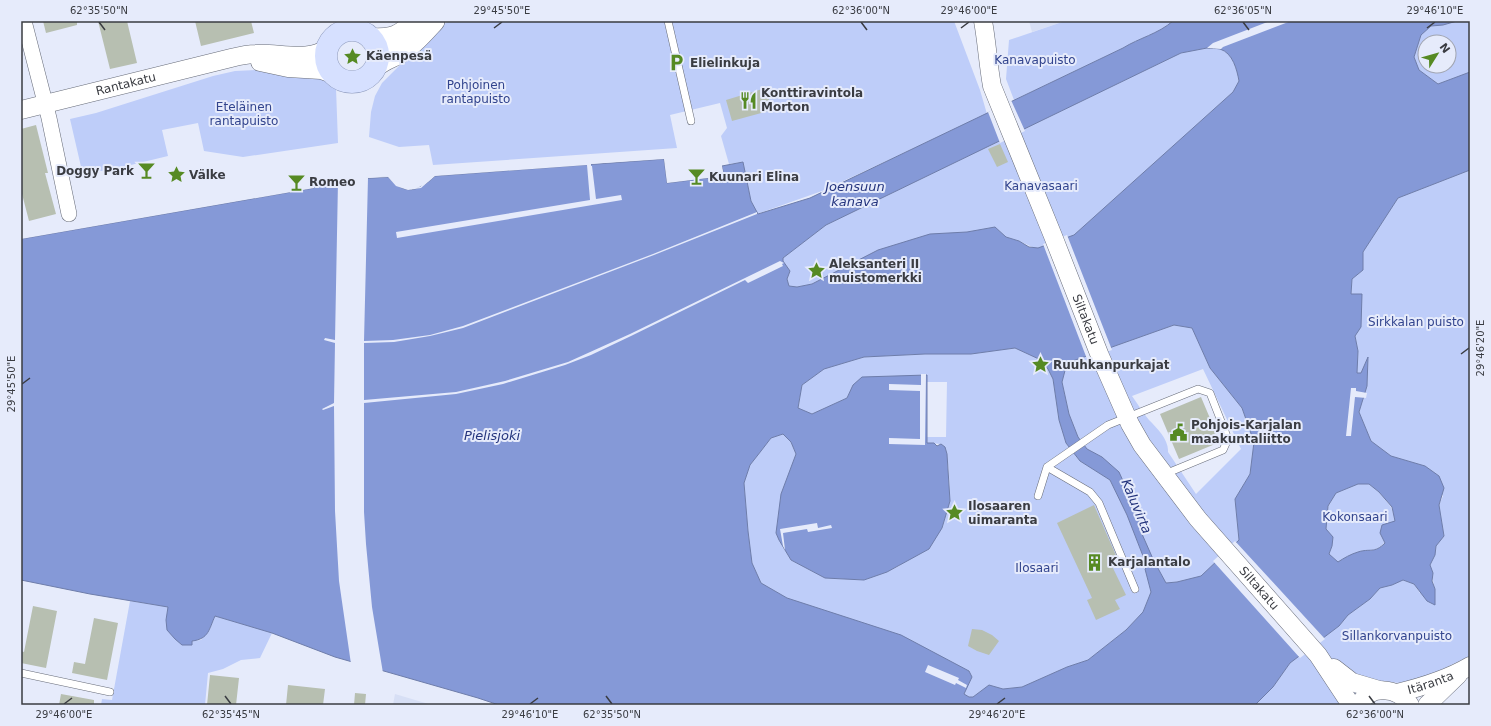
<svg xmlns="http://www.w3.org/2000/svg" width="1491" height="726" font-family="'DejaVu Sans',sans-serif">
  <rect width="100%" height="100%" fill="#e6ebfb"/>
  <path fill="#d7dff5" d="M1029,21h36l-33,11z
    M395,694l37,11h-39z"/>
  <path fill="#becdf9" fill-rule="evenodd" d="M450,21h504l26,69 7,24 -165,77 -65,23 -6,-13 -8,-39 -14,2 -8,-28 6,-8 -7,-25 -50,12 7,33 -244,17 -4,-20 -30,2 -30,-10 2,-25 4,-16 7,-13 56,-56z
    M1065,21h108c-15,13 -34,17 -50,27l-109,52 -8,-21 3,-39z
    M1457,21h13v51l-32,12 -19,-14 -5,-13 7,-22 10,-10h12zM1425,42h24v24h-24z
    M1207,48c4,1 9,0 13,1 13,4 17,21 19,32l-6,11 -159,143 -33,16 -22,-10 -13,-4 -11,-10 -117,23 -66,34 -15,3 -8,-1 -2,-7 3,-8 -7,-10v-3l43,-33 355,-172z
    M257,70l55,4 13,4 11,10 2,55 -95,14 -39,-6 -6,-28 -36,7 6,26 -62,15h-24l-12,-52 26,-6 117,-37 22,-5z
    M1470,170v486l-59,28 -42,-4 -24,25h-90l18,-18 17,-24 49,-37 9,-11 22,-16 10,-11 12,-3 10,-5 12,4 6,9 15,-4c-3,-9 -2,-16 -5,-24l5,-10 1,-9 8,-10 -5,-31 4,-9 -18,-30 -34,-10 -20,-15 -12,-29 8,-26 1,-28 -7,15h-4l1,-22 -3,-15 6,-42h-10l1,-15 11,-9v-18l35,-54z
    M1174,325l18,3 18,40 32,40 12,34 -4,32 -15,25 4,41 -38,36 -24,6 -11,1 -16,-29 -8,-20 -5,-22 -35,-55 -15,-8 -9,-12 -9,-23 -7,-32 5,-19zM1203,369l38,80 -45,45 -28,-42c1,-12 -11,-24 -19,-32 -6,-7 -11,-16 -17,-24z
    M1015,348l26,12 7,9 5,10 6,41 7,23 14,18 30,19 17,35 16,41 8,36 -8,20 -17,18 -38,30 -21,7 -45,20 -19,2 -14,-4 -16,12h-4l-5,-3 8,-17 -3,-6 -14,-6 -168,-67 -26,-15 -9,-20 -4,-32 -4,-48 6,-18 11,-14 10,-13 12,-4 8,8 5,12 -18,68 -2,11 3,7 12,20 34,18 39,2 23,-8 12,-6 43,-38 8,-27 -1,-26 -2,-21 -2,-6 -4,-4 -14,-1v-6h19l1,-55h-20v-7l-74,10 -6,13 -35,16 -14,-5 4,-24 22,-16 40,-12 61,-3h46z
    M1358,484h11l10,8 12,15 5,14 -16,12 5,9c-11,12 -15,6 -27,10 -7,2 -14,6 -20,10l-9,-8 3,-8 -6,-17 2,-22 8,-14z
    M130,601l38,6v4l24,30 9,-1 9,-11 5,-13 57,17 -12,25 -19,2 -18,9 -15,4 -3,32h-104l1,-6 10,1z"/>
  <path fill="#8599d7" stroke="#6e7daa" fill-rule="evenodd" d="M1173,21h284l-14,4 -12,1 -10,9 -7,22 5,13 19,14 32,-12v98l-72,28 -35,54v18l-11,9 -1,15h11l-1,33 -6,9 3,15 -1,22h4l7,-16 -1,29 -8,26 12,29 20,15 34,10 14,10 5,12 -5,17 5,31 -8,10 -1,9 -5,10 3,8 -1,8 3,8v16l-8,-4 -13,-17 -11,-4 -11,5 -12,3 -10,11 -22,16 -9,11 -49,37 -17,24 -18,18h-756l-21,-7 -143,-41 -63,-24 -57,-17c-6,13 -6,23 -23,25v4h-10l-7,-6 -8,-9 -1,-10 2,-13 -78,-13 -69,-14v-341l293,-51 -1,-6 75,-5c17,19 30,15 47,-1l229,-17 3,24 57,-7 -2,-10 21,-4 8,39 7,13 52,-16 313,-150c16,-10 35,-14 50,-27zM1207,48c4,1 9,0 13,1 13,4 17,21 19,32l-6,11 -159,143 -36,13 -9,-1 -10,-6 -13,-4 -11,-10 -28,5 -37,2 -52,16 -66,34 -15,3 -8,-1 -2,-7 3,-8 -7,-10v-3l43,-33 355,-172zM1174,325l18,3 18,40 32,40 12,34 -4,32 -15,25 4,41 -38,36 -24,6 -11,1 -12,-22 -9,8 6,23 -8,20 -17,18 -38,30 -21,7 -45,20 -19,2 -14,-4 -16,12h-4l-5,-3 8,-17 -3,-6 -68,-36 -114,-37 -26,-15 -9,-20 -4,-32 -4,-48 6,-18 11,-14 10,-13 12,-4 8,8 5,12 -15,40 -5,39 3,7 12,20 34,18 39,2 23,-8 42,-23 13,-21 8,-27 -3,-47 -2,-7 -4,-3 -4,2 -3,-3h-7v-68l-65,2 -9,8 -6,13 -35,16 -14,-6 4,-23 22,-16 40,-12 61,-3h46l44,-6 26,12 7,9 5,10 6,41 7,23 14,18 30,19 17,35 16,41 2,10 8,-7 -11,-25 -5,-22 -18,-40 -17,-15 -15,-8 -9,-12 -9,-23 -7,-32 5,-19zM1358,484h11l10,8 13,15 3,14 -13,4 -2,8 5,10c-11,11 -15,5 -27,9 -7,2 -14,6 -20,10l-9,-8 3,-8 1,-9 -7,-8 2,-23 8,-13z"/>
  <path fill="#e6ebfb" d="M1270,21h21l-68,26 -2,2 -14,-1 6,-5z
    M1011,100l14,31 -25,12 -12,-31z
    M665,157l3,24 53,-7 -1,-8h2l2,10 -57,7 -3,-24 -73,5v2h1l4,33 25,-4 1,5 -225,38 -1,-6 194,-32 -3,-35 -152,11 -14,12 -13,2 -12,-4 -8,-9 -20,1 -4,163 29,-1 37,-5 33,-9 190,-72 104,-42v2l-103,41 -191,73 -33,8 -36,6 -30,1v57l92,-8 49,-11 63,-19 62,-28 150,-73 4,2 -2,1 1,2 -35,17 -3,-3 -114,56 -40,19 -26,10 -62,19 -47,10 -92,9v109l2,32 6,63 11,66 -32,-9 -12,-83 -4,-70 -1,-105 -11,4 -1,-1 12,-6 1,-60 -11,-3 1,-2 10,2 3,-159 -24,1v6l-293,51v-2l291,-51 -1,-4 2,-2 76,-4 8,8 11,4 12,-1 14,-13z
    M1067,235l45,115 -25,9 -44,-115z
    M921,374h5l-1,71 -36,-1v-6l31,1v-48l-31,-1v-6l32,1z
    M1351,388h5v3l11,2 -1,5 -11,-1 -4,39h-5z
    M817,523l1,5 13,-3 1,3 -24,4 -1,-3 -24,4 2,17 -2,-4 -3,-17z
    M1235,541l90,98 -25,19 -87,-97z
    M928,665l31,13 -1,2 9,5 -1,3 -10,-5 -1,2 -30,-13z"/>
  <path fill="#b7bfb1" d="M43,21h34v4l-31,8z
    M98,21h29l10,42 -27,6z
    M195,21h56l3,12 -53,13z
    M766,88l6,22 -40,11 -6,-21z
    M36,125l12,48h-3l11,41 -27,7 -8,-31v-61z
    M1000,144l8,18 -11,5 -9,-18z
    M1201,397l19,45 -41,17 -19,-45z
    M1094,505l24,55 -7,4 15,31 -11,5 5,9 -24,11 -9,-20 5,-2 -35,-75z
    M33,606l24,5 -11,57 -25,-5v-12l3,1z
    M94,618l24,5 -11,57 -35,-7 2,-11 11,2z
    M972,629l10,1 10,5 7,6 -10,14 -12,-4 -9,-5z
    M210,675l29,3 -3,27h-29z
    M288,685l37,4 -2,16h-37z
    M355,693l11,1 -1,11h-11z
    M61,694l33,6v5h-35z"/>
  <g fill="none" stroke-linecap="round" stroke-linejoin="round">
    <defs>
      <path id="service" d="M668,21l23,100
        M1047,467l43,25 9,11 36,86
        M1038,496l9,-29 61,-42 90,-36 12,4 18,46 -5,11 -58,24
        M21,673l89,19"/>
      <path id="minor" d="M24,21l25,97 20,96"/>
      <g id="tertiary">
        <path id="s1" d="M983,21c4,22 5,43 9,65l61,150 47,120 30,68 12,21 56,74 120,136 33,50"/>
        <path d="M260,62l28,6 33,2 12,4"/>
        <path id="s2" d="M21,110l210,-52c8,-2 17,-4 25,-4 21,-2 55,9 72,-7"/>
        <path d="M1334,668l18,14 27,8"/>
        <path id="s3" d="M1397,693c25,-6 51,-14 73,-27"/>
        <path d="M1359,705c11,-21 39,-18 51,0"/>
        <path d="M1427,705l31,-30"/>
      </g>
      <path id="secondary" d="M371,39c23,0 28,-2 45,-18
        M376,66c8,-7 17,-9 25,-14 13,-8 23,-20 33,-31"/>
      <path id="primary" d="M326 56a26 26 0 1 1 52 0a26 26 0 1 1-52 0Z"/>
    </defs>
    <use href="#service" stroke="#686d7a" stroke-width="8"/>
    <use href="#minor" stroke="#686d7a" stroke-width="16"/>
    <use href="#tertiary" stroke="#686d7a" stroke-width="19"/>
    <use href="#secondary" stroke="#686d7a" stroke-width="22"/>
    <use href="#primary" stroke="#8e9abd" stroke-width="23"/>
    <use href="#service" stroke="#fff" stroke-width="7"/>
    <use href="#minor" stroke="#fff" stroke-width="15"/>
    <use href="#tertiary" stroke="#fff" stroke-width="18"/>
    <use href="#secondary" stroke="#fff" stroke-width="21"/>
    <use href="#primary" stroke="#d6e0ff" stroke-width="22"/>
  </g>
  <path fill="none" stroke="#3a3c42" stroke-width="1.5" d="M99,22l6,8M861,22l6,8M1243,22l6,8M494,28l8,-6M961,28l8,-6M1427,28l8,-6M1461,354l8,-6M22,384l8,-6M225,696l6,8M606,696l6,8M1369,696l6,8M64,704l8,-6M530,704l8,-6M997,704l8,-6"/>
  <defs>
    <symbol id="sight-bare" viewBox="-9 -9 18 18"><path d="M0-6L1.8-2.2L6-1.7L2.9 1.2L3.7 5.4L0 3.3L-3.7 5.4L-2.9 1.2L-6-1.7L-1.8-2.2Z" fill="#568a23" stroke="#e6ebfb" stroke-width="2.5" paint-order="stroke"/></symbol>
    <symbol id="parking-bare" viewBox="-9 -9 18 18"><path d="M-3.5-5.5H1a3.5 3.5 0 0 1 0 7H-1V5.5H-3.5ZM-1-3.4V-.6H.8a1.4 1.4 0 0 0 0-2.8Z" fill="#568a23" stroke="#e6ebfb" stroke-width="2.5" paint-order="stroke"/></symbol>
    <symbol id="restaurant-bare" viewBox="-9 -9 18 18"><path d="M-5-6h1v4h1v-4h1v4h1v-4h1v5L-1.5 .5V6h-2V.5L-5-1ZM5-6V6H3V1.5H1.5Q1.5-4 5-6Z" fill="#568a23" stroke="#e6ebfb" stroke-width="2.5" paint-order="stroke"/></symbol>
    <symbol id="bar-bare" viewBox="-9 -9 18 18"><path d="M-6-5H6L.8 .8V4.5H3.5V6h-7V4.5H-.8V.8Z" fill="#568a23" stroke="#e6ebfb" stroke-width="2.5" paint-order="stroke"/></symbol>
    <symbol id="civic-bare" viewBox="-9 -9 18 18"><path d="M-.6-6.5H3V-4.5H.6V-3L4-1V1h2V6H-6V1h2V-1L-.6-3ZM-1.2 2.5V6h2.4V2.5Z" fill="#568a23" stroke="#e6ebfb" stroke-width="2.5" paint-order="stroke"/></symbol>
    <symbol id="building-bare" viewBox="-9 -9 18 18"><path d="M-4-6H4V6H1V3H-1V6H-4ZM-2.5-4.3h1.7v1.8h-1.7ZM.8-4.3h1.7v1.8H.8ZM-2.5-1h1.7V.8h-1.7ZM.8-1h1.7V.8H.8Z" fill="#568a23" stroke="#e6ebfb" stroke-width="2.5" paint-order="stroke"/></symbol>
  </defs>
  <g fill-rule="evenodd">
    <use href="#sight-bare" x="340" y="44" width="25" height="25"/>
    <use href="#parking-bare" x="664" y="50" width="25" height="25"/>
    <use href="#restaurant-bare" x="736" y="88" width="25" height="25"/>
    <use href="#bar-bare" x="134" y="158" width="25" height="25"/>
    <use href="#sight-bare" x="164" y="162" width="25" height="25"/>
    <use href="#bar-bare" x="684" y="164" width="25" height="25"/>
    <use href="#bar-bare" x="284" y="170" width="25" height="25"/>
    <use href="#sight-bare" x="804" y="258" width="25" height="25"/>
    <use href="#sight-bare" x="1028" y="352" width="25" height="25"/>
    <use href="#civic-bare" x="1166" y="420" width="25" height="25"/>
    <use href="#sight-bare" x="942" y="500" width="25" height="25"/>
    <use href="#building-bare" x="1082" y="550" width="25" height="25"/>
  </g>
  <g text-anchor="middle" stroke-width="4" stroke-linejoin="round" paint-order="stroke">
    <g font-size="12" font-weight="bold" fill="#3a3c42" stroke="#e6ebfb" text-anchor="start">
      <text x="366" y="60">Käenpesä</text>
      <text x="690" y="67">Elielinkuja</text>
      <text x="761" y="97">Konttiravintola<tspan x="761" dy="14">Morton</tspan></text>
      <text x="134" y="175" text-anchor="end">Doggy Park</text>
      <text x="189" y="179">Välke</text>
      <text x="709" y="181">Kuunari Elina</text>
      <text x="309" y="186">Romeo</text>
      <text x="829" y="268">Aleksanteri II<tspan x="829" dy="14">muistomerkki</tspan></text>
      <text x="1053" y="369">Ruuhkanpurkajat</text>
      <text x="1191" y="429">Pohjois-Karjalan<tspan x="1191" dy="14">maakuntaliitto</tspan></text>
      <text x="968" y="510">Ilosaaren<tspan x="968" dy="14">uimaranta</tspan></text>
      <text x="1108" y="566">Karjalantalo</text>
    </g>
    <g font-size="12" fill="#32448e" stroke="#e6ebfb">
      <text x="1035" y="64">Kanavapuisto</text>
      <text x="476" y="89">Pohjoinen<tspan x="476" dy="14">rantapuisto</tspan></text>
      <text x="244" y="111">Eteläinen<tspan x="244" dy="14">rantapuisto</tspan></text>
      <text x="1041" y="190">Kanavasaari</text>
      <text x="1416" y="326">Sirkkalan puisto</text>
      <text x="1355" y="521">Kokonsaari</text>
      <text x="1037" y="572">Ilosaari</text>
      <text x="1397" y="640">Sillankorvanpuisto</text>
    </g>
    <g font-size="12" fill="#3a3c42" stroke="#e6ebfb">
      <text dy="4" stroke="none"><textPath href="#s2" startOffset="108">Rantakatu</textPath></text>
      <text dy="4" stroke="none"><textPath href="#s1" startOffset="317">Siltakatu</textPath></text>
      <text dy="4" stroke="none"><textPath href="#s1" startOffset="640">Siltakatu</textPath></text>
      <text dy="4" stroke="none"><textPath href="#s3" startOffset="35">Itäranta</textPath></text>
    </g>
    <g font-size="13" font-style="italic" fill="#24347d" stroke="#e6ebfb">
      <text x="855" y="191">Joensuun<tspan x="855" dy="15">kanava</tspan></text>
      <text x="492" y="440">Pielisjoki</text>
      <text transform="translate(1137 506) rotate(67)" y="5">Kaluvirta</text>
    </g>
  </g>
  <rect width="1491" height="726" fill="none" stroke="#e6ebfb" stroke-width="44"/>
  <g transform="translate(1437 54) rotate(53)"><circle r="19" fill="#e6ebfb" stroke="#a1a5b1"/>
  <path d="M0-3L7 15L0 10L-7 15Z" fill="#568a23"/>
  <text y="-6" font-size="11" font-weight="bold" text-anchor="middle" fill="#3a3c42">N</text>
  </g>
  <rect x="22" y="22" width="1447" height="682" fill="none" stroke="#3a3c42" stroke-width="1.5"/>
  <g font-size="10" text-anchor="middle" fill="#3a3c42">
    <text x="99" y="14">62°35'50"N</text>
    <text x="502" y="14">29°45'50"E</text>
    <text x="861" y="14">62°36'00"N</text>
    <text x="969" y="14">29°46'00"E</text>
    <text x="1243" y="14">62°36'05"N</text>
    <text x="1435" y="14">29°46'10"E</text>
    <text transform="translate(1480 348) rotate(-90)" y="4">29°46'20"E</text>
    <text transform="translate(11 384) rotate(-90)" y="4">29°45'50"E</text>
    <text x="64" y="718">29°46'00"E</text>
    <text x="231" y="718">62°35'45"N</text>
    <text x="530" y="718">29°46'10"E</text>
    <text x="612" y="718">62°35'50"N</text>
    <text x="997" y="718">29°46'20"E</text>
    <text x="1375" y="718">62°36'00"N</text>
  </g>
</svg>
